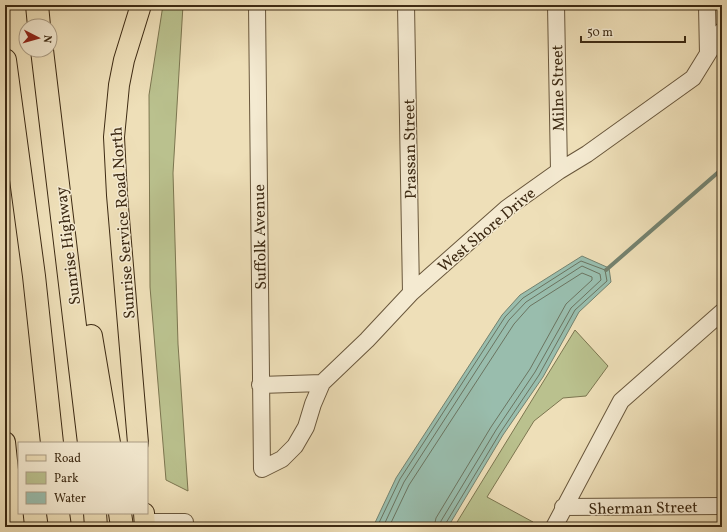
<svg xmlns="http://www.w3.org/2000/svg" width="727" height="532" font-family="Vollkorn,serif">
  <rect width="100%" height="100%" fill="#eedfb8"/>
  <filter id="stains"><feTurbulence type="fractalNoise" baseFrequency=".005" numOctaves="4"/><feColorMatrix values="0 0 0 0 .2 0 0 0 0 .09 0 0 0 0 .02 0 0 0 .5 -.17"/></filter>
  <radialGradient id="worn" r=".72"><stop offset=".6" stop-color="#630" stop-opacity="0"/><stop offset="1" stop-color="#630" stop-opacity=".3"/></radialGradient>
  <path fill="#bac18e" stroke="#7c7650" d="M163,5h20l-10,168 5,171 10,147 -22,-11 -16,-193 -1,-192z
    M575,330l33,36 -22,30 -23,2 -29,23 -47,76 46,25 -3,5h-76z"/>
  <path fill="#99bdad" stroke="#74826f" d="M582,256l27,12 2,14 -32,30 -36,65 -40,58 -55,92h-75l23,-49 106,-163 18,-20z"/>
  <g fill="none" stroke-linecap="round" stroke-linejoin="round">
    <path stroke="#6b7460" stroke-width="1" d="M377,527l23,-48 105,-162 18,-19 58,-37 24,9 2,11 -32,29 -36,65 -39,58 -54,90 -1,4
      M383,527l21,-45 105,-162 17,-18 56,-36 18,8 1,6 -30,28 -36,64 -39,58 -55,91 -1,6
      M389,527l20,-42 105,-161 16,-18 52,-33 10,4v3l-26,24 -36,65 -39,58 -55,91 -2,9"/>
    <path stroke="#74826f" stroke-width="4" d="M606,270l116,-101"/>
    <defs>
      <path id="minor" d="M257,5l5,464 20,-10 13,-13 11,-19 7,-23 9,-21
        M406,5l5,288
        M556,5l3,166
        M707,5l1,49
        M260,385l62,-2 45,-43 44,-47 96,-85 52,-37 28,-17 106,-76 29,-47
        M563,507l159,-1
        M145,522h40v5
        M554,527l67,-126 101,-89"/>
      <path id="major" d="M5,442l9,85
        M138,443l-21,-248 -3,-58 5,-52 5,-25 17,-55
        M144,513l1,14"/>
      <path id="highway" d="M37,5l2,21
        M42,50l47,393
        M5,60l29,216 18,167
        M91,336l18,107
        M58,513l2,14
        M95,513l1,14
        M120,513l2,14"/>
    </defs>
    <use href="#minor" stroke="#69573c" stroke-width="18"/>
    <use href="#major" stroke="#3d2a13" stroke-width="22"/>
    <use href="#highway" stroke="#3d2a13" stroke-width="24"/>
    <use href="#minor" stroke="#f4ead1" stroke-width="16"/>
    <use href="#major" stroke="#eedfb8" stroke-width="20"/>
    <use href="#highway" stroke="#eedfb8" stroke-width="22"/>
  </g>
  <g text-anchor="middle" stroke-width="3" stroke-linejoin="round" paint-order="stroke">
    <g font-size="16" fill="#3d2a13" stroke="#f4ead1">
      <text transform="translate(557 88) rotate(-91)" y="6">Milne Street</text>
      <text transform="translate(409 149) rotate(-91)" y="6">Prassan Street</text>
      <text transform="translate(122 223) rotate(-94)" y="6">Sunrise Service Road North</text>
      <text transform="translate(486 229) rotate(-40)" y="6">West Shore Drive</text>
      <text transform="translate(259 237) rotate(-91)" y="6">Suffolk Avenue</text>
      <text transform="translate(67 246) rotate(-97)" y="6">Sunrise Highway</text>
      <text transform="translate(643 507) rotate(-1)" y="6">Sherman Street</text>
    </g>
  </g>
  <rect width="727" height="532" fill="none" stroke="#eedfb8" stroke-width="20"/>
  <rect x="6" y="6" width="715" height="520" fill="none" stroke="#3d2a13" stroke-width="2"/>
  <rect x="10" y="10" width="707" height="512" fill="none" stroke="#3d2a13"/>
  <rect x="18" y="442" width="130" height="72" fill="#f4ead1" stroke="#ab9d85"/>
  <rect x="26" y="455" width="20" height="6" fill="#eedfb8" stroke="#ab9d85"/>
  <text x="54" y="462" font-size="12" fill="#3d2a13">Road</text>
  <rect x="26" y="472" width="20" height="12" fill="#bac18e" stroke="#ab9d85"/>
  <text x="54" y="482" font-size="12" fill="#3d2a13">Park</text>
  <rect x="26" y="492" width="20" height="12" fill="#99bdad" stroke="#ab9d85"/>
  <text x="54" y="502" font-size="12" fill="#3d2a13">Water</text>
  <g transform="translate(38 38) rotate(96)"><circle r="19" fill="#f4ead1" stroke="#ab9d85"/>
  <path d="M0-3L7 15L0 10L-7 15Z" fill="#8f2418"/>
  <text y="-6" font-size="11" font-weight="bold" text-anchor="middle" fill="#3d2a13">N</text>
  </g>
  <path d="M581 36v6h104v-6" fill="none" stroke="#3d2a13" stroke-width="2"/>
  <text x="587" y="36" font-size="12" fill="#3d2a13" stroke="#f4ead1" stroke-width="3" paint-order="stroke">50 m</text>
  <rect width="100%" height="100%" filter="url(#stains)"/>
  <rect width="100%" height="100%" fill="url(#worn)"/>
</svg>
